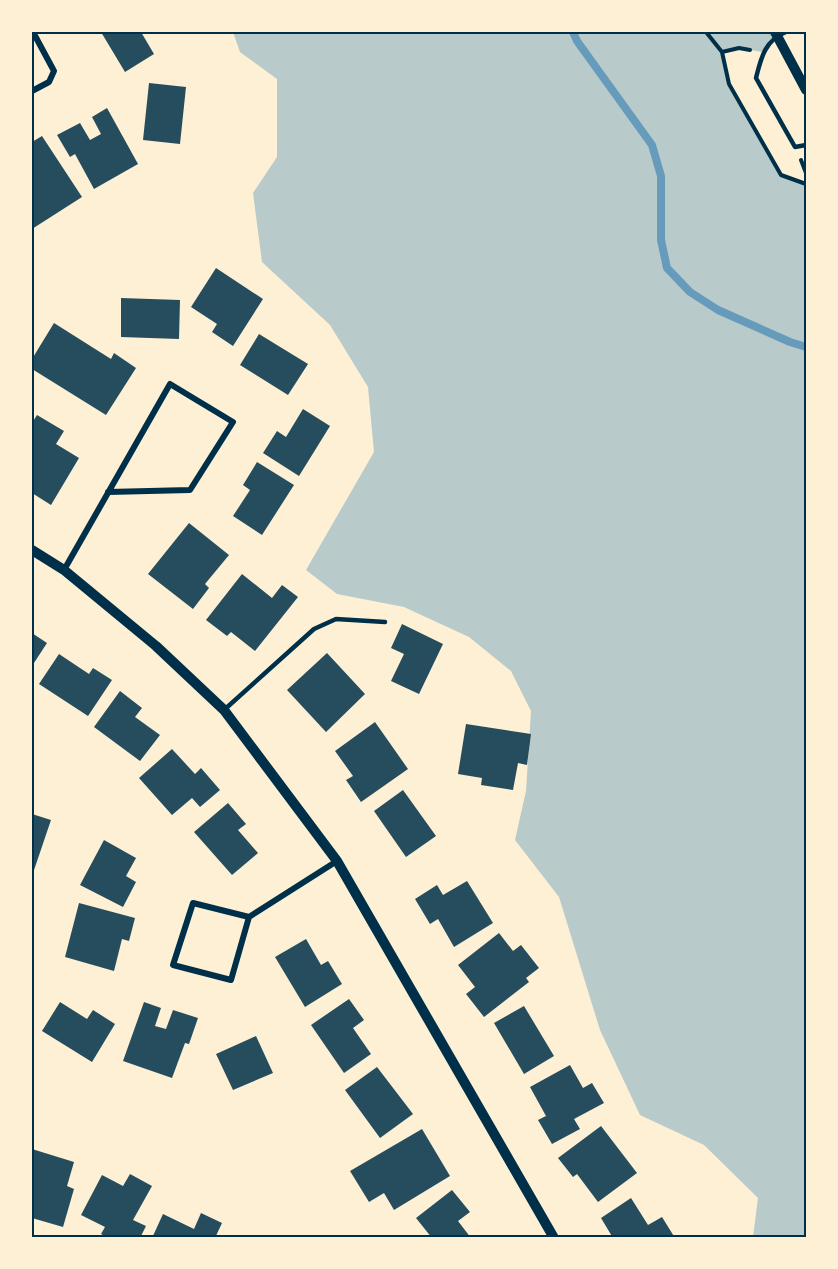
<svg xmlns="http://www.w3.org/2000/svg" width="838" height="1269" font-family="'Varela Round',sans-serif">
  <rect width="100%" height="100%" fill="#fdf0d5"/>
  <path fill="#b9caca" d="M233,32h542l2,3 -15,17 -23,-4 -17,4 7,32 52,91 25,9v1053h-53l5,-39 -54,-53 -64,-30 -40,-85 -41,-133 -44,-57 11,-49 5,-80 -20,-40 -42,-34 -65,-30 -67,-13 -31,-24 68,-118 -6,-65 -38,-62 -68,-63 -9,-69 24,-36v-78l-37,-27z"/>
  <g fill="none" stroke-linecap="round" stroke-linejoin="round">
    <path stroke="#669bbc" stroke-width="8" d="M573,32l4,9 75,104 9,31v64l6,28 23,24 28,18 72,32 16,5"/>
  </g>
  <path fill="#264d5e" d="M101,32h40l13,22 -29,18z
    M149,83l37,4 -6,57 -37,-4z
    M107,108l31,56 -44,25 -19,-35 -5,3 -13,-22 23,-12 10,17 11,-6 -9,-17z
    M42,136l40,61 -50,32v-87z
    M216,268l47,31 -30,47 -21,-14 5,-8 -26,-17z
    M121,298l59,2 -1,39 -58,-2z
    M54,323l57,36 3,-6 22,15 -30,47 -74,-46v-10z
    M259,334l49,30 -20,31 -48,-30z
    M303,409l27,17 -31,50 -36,-23 14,-22 9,6z
    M37,415l27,16 -8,13 23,14 -28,47 -19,-12v-70z
    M257,462l37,23 -32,50 -29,-19 17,-26 -7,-5z
    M189,523l40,32 -24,29 4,4 -16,21 -45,-35z
    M242,574l30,24 10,-13 16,12 -43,54 -24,-19 -4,4 -21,-16z
    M402,624l41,20 -24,50 -28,-13 13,-27 -13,-6z
    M32,633l15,10 -15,23z
    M327,653l38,41 -39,38 -39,-42z
    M59,654l30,20 4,-6 19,12 -24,36 -49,-32z
    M120,691l22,17 -7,9 25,18 -20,26 -46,-34z
    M375,722l33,47 -47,33 -15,-22 7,-4 -18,-25z
    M466,724l65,10 -4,31 -9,-2 -5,27 -32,-5 1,-7 -24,-4z
    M172,749l23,25 6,-6 19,22 -20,17 -8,-9 -20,17 -33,-37z
    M403,790l33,46 -30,21 -32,-46z
    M228,803l18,21 -8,6 20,23 -26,22 -38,-43z
    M32,814l19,6 -19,56z
    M104,840l32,18 -10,18 10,6 -13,25 -43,-22z
    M467,881l26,42 -39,24 -16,-28 -8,5 -15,-25 22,-14 6,10z
    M79,903l56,15 -6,23 -7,-2 -8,32 -49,-14z
    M499,933l14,18 8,-6 18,23 -13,10 3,4 -45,35 -18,-23 9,-7 -17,-22z
    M306,939l15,26 7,-4 14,23 -37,23 -30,-50z
    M349,999l15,21 -11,8 18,26 -27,19 -33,-48z
    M60,1002l27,17 6,-9 22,14 -23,38 -50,-31z
    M144,1002l17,6 -6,18 11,3 7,-19 25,8 -9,26 -4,-1 -13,35 -49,-17z
    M524,1006l30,50 -30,18 -30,-51z
    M256,1036l17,37 -40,17 -17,-36z
    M570,1065l13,23 9,-5 12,20 -30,16 6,10 -28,15 -14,-24 8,-4 -16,-29z
    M377,1067l36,47 -33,24 -35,-48z
    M601,1126l36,47 -39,29 -21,-28 -4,3 -15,-19z
    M422,1129l28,47 -56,34 -10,-17 -15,9 -19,-31z
    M32,1149l42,13 -7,24 7,3 -11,38 -31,-9z
    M130,1174l22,12 -19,34 13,6 -6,12h-32l-7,-4 4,-7 -24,-12 21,-40 21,11z
    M452,1190l18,22 -12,9 13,17h-39l-16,-20z
    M631,1198l17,27 14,-8 13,21h-62l-12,-20z
    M201,1213l21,10 -7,15h-63l11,-24 31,15z"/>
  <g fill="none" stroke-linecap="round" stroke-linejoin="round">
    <path stroke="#003049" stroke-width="4" d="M706,32l16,20
      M750,50l-11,-2 -17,4 7,32 52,91 25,9
      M801,160l5,13"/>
    <path stroke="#003049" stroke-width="4.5" d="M786,32c-21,8 -25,26 -30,46l39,69 11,-2
      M224,710l90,-81 22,-10 49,3"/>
    <path stroke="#003049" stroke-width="6" d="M32,91l17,-9 5,-11 -21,-39
      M64,570l106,-186 63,38 -43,68 -82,2
      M249,917l-18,63 -58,-15 20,-62 56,14 88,-56"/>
    <path stroke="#003049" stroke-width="10" d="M775,32l31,58
      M32,550l32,20 92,76 68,64 113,151 217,377"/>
  </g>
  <rect width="838" height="1269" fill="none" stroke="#fdf0d5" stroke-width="66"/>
  <rect x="33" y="33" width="772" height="1203" fill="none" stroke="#003049" stroke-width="2"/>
</svg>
